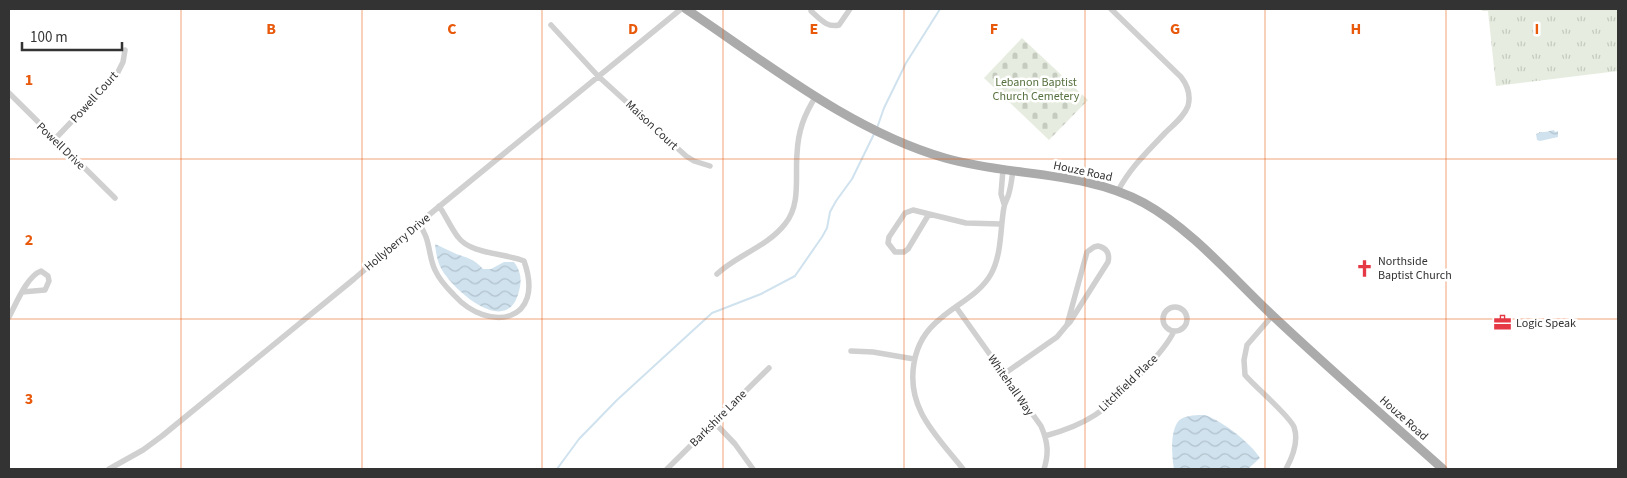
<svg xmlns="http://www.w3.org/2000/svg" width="1627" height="478" font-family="'Source Sans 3',sans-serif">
  <defs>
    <pattern id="grass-tufts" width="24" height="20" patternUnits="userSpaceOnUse" patternTransform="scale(1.25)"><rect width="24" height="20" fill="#e6ecdf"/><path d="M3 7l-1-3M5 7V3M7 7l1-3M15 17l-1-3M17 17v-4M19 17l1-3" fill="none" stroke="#c6cbc0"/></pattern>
    <pattern id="cemetery-stones" width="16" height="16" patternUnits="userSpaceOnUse" patternTransform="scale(1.25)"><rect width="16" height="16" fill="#e6ecdf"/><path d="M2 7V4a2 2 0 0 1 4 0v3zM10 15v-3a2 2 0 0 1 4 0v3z" fill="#c6cbc0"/></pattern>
    <pattern id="water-waves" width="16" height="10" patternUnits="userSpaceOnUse" patternTransform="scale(1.25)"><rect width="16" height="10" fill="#cfe2ee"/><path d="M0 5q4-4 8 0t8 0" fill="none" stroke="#b2c2cd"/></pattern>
  </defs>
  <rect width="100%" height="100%" fill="#fff"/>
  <path fill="url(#grass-tufts)" d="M1482,9h136v62l-122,15 -8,-75h-6z"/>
  <path fill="url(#cemetery-stones)" d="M1022,38l66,62 -39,40 -65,-62z"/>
  <path fill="url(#water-waves)" d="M1554,130l1,2 3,-1v6l-18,4 -3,-1 -1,-6 3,-1v-1h6z
    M435,244c5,2 10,5 15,7 13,7 22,5 33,18h8l13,-7h10c7,9 8,18 5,29 -11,47 -64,1 -77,-21 -5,-9 -6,-17 -7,-26z
    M1205,415c17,6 45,27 55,43l-12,11h-74c-2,-12 -5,-42 7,-50 6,-4 17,-4 24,-4z"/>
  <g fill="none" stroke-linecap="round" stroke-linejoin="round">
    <path stroke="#cfe2ee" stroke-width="2" d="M877,128l7,-20 22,-45 34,-54
      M557,469l22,-30 38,-39 95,-87 49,-19 34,-18 27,-39 5,-9 3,-16 6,-11 16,-22 23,-47"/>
    <path stroke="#d0d0d0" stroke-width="5.5" d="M812,9l-1,2c9,8 16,17 28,14l11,-16
      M1111,9l70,68c7,9 10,18 7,29 -4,11 -15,19 -23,27 -18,19 -35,35 -47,58
      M551,25l47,51 88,80 8,5 16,5
      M9,93l106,105
      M54,140l63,-66 6,-12 2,-12
      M1003,169l-2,25 3,10
      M913,210l16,4 -21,35 -4,3h-9l-7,-9 1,-6 16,-24z
      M929,214l37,9 35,1
      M419,223c2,4 5,9 7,14 4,11 4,23 9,33 4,9 12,18 19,25 35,39 92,27 70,-34 -19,-8 -54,-7 -66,-24 -7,-9 -12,-21 -19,-31
      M1098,246c9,2 12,8 10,16l-38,60 -3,3 20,-73 7,-5z
      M717,274c20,-19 50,-27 68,-50 16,-19 10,-47 12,-70 1,-23 7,-39 19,-58
      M956,307l85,119c7,16 8,27 3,43
      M1163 319a12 12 0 1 1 24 0a12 12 0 1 1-24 0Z
      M1272,316l-25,29 -3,15 1,15c10,12 44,40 49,52 5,14 -2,31 -8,42
      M9,317c7,-13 18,-41 32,-46l7,5 1,5 -4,9 -23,2
      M851,351l22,1 41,7
      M1004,374l53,-37 10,-12
      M714,422l21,22 18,25
      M1045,436c18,-5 35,-11 50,-21 20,-13 70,-63 79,-84
      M109,469l34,-19 19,-14 192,-157 65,-56 262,-214
      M667,469l102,-101
      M963,469c-26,-33 -57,-60 -49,-106 3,-18 12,-33 26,-44 17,-15 40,-25 51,-45 11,-20 9,-45 13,-67 1,-5 4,-9 5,-14 2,-7 3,-15 4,-23"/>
    <path stroke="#ababab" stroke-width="9" d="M686,9c81,54 165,122 259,149 66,19 138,12 199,45 47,26 88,74 127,111 56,53 115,104 172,155"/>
  </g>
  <path fill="none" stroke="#e8590c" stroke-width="1" stroke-opacity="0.55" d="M181,9v460M362,9v460M542,9v460M723,9v460M904,9v460M1085,9v460M1265,9v460M1446,9v460M9,159h1609M9,319h1609"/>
  <defs>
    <symbol id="church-bare" viewBox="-9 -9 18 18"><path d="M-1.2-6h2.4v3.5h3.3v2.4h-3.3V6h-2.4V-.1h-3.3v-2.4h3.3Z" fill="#e63946" stroke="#fff" stroke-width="2.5" paint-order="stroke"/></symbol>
    <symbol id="office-bare" viewBox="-9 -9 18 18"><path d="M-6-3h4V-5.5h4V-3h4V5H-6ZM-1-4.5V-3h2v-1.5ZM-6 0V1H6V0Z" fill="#e63946" stroke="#fff" stroke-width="2.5" paint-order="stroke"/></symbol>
  </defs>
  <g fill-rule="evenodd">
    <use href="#church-bare" x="1352" y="256" width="25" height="25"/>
    <use href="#office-bare" x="1490" y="310" width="25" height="25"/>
  </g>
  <g text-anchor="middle" stroke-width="5" stroke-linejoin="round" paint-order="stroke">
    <g font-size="12" fill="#56703f" stroke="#fff">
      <text x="1036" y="86">Lebanon Baptist<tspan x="1036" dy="14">Church Cemetery</tspan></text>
    </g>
    <g font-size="12" fill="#333" stroke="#fff">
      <text transform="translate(94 97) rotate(-48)" y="4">Powell Court</text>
      <text transform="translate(652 125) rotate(43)" y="4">Maison Court</text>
      <text transform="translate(61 146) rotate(44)" y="4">Powell Drive</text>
      <text transform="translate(1083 171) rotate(12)" y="4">Houze Road</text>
      <text transform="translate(397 242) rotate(-40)" y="4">Hollyberry Drive</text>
      <text transform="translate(1128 383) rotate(-44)" y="4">Litchfield Place</text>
      <text transform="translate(1011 385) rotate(55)" y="4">Whitehall Way</text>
      <text transform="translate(718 418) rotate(-45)" y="4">Barkshire Lane</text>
      <text transform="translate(1404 418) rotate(42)" y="4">Houze Road</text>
    </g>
    <g font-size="12" fill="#333" stroke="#fff" text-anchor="start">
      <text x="1378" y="265">Northside<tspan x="1378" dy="14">Baptist Church</tspan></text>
      <text x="1516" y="327">Logic Speak</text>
    </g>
  </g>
  <g font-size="16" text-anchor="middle" font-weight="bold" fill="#e8590c" stroke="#fff" stroke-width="5" stroke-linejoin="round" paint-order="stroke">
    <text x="271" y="34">B</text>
    <text x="452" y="34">C</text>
    <text x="633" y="34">D</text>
    <text x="814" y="34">E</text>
    <text x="994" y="34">F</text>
    <text x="1175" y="34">G</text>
    <text x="1356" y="34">H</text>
    <text x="1537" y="34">I</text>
    <text x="29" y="85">1</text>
    <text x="29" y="245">2</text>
    <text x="29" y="404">3</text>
  </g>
  <rect width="1627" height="478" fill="none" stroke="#333333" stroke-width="20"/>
  <path d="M22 42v8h100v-8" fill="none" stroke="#333333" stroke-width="2.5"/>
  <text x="30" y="42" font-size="15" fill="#333333" stroke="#ffffff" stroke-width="4" paint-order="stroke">100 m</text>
</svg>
